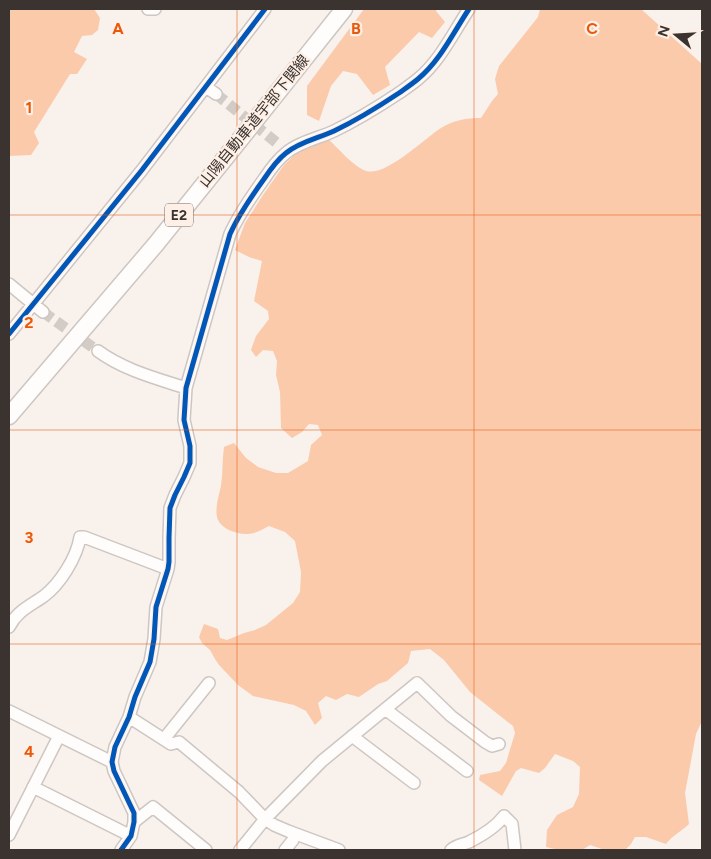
<svg xmlns="http://www.w3.org/2000/svg" width="711" height="859" font-family="Figtree,'Noto Sans JP',sans-serif">
  <rect width="100%" height="100%" fill="#f9f1ec"/>
  <path fill="#fbcaab" d="M9,9h85l6,9 -2,12 -6,5 -10,1 -8,16 13,7 -10,15h-7l-36,58 5,11 -8,12 -22,1z
    M364,9h73l-1,2 9,11 -13,16 -13,-6 -34,35 5,18 -17,10 -16,-21 -14,-3 -12,15 -12,35 -12,-6v-29z
    M540,9h101l61,55v657l-6,13 -11,59 4,31c-7,7 -16,11 -23,20l-20,-7h-11l-4,7 -6,6h-20l-15,-5 -8,5h-23l-13,-3 1,-17 10,-15 16,-8 6,-13 1,-27 -7,-6 -18,-7 -10,14 -6,5 -18,-5 -5,3 -14,25 -23,-16 1,-5 20,-4 6,-8 9,-30 -2,-7 -43,-34 -26,-32 -14,-11 -19,2 -3,12 -21,18 -9,3 -19,13 -12,-3 -11,6 -10,-4 -8,7 4,15 -7,7 -9,-14 -12,-6 -41,-9 -15,-11 -19,-20 -4,-6 -5,-9 -8,-7 -3,-6 5,-13 14,5 2,9 7,2 17,-7 11,-3 11,-5 27,-22 7,-11 1,-20 -6,-31 -10,-9 -16,-6c-6,3 -14,8 -21,8 -10,1 -26,-5 -30,-14 -4,-10 1,-25 3,-34 2,-13 1,-26 3,-39l10,-4 12,15 12,9 18,6h12l20,-12 3,-16 11,-10 -4,-10 -9,-1 -7,8 -10,6 -11,-10 -1,-36 -4,-17 1,-14 -4,-10 -10,-1 -7,7 -5,-7 5,-14 13,-17 -1,-8 -14,-10 8,-40 -13,-4 -14,-7 10,-27 18,-28 21,-30 18,-17 26,-9c10,9 26,28 38,32 20,6 59,-33 75,-43 13,-8 26,-10 40,-10l11,-17 6,-7 -3,-15 4,-13 39,-49z"/>
  <g fill="none" stroke-linecap="round" stroke-linejoin="round">
    <path stroke="#d3cbc6" stroke-width="11" stroke-dasharray="11 5.5" stroke-linecap="butt" d="M216,94l61,49
      M43,312l55,39"/>
    <defs>
      <path id="minor" d="M148,9h7
        M206,87l10,7
        M9,284l34,28
        M9,334l133,-164 123,-161
        M98,351c26,19 57,27 88,37
        M9,627c8,-16 21,-21 35,-31 16,-12 33,-39 36,-59h4l84,32
        M385,709l82,62
        M9,711l103,51
        M129,717l42,27 8,-2 60,50 26,27 9,6 14,6 51,19
        M352,736l62,47
        M164,739l45,-56
        M33,787l98,49
        M134,822l19,-15 53,43
        M9,835l50,-99
        M121,850l10,-14 3,-14v-9l-20,-42 -2,-9 3,-15 14,-30 6,-20 15,-35 4,-23 2,-32 12,-38 1,-7v-24l1,-30 5,-13 9,-18 6,-14v-17l-6,-26 2,-32 44,-154c9,-20 21,-37 34,-55 6,-9 13,-19 22,-26 13,-11 33,-15 48,-22 23,-11 44,-24 65,-38 7,-5 13,-9 19,-14 22,-18 35,-46 51,-70
        M240,850l25,-31 57,-58 95,-78 34,33 34,26 7,4 7,-2
        M285,850l8,-10
        M451,850c5,-5 11,-5 18,-8 12,-6 27,-15 35,-26l8,8 3,26"/>
      <path id="highway" d="M9,416l147,-172 86,-107 102,-128"/>
    </defs>
    <use href="#minor" stroke="#cdc6c2" stroke-width="14"/>
    <use href="#highway" stroke="#cdc6c2" stroke-width="19"/>
    <use href="#minor" stroke="#fefdfc" stroke-width="11"/>
    <use href="#highway" stroke="#fefdfc" stroke-width="16"/>
    <defs>
      <path id="cycleway" d="M9,334l133,-164 123,-161
        M121,850l10,-14 3,-14v-9l-20,-42 -2,-9 3,-15 14,-30 6,-20 15,-35 4,-23 2,-32 12,-38 1,-7v-24l1,-30 5,-13 9,-18 6,-14v-17l-6,-26 2,-32 44,-154c9,-20 21,-37 34,-55 6,-9 13,-19 22,-26 13,-11 33,-15 48,-22 23,-11 44,-24 65,-38 7,-5 13,-9 19,-14 22,-18 35,-46 51,-70"/>
    </defs>
    <use href="#cycleway" stroke="#fef0e7" stroke-width="8"/>
    <use href="#cycleway" stroke="#0057b8" stroke-width="5"/>
  </g>
  <path fill="none" stroke="#e8590c" stroke-width="1" stroke-opacity="0.55" d="M237,9v841M474,9v841M9,215h693M9,430h693M9,644h693"/>
  <g text-anchor="middle" stroke-width="4.5" stroke-linejoin="round" paint-order="stroke">
    <rect fill="#fef0e7" stroke="#756c66" stroke-width="1" x="165" y="203.5" width="28" height="23" rx="4"/>
    <g font-size="14" font-weight="bold" fill="#3a332f">
      <text x="179" y="220">E2</text>
    </g>
    <g font-size="15" fill="#3a332f" stroke="#fef0e7">
      <text transform="translate(254 121) rotate(-51)" y="5">山陽自動車道宇部下関線</text>
    </g>
  </g>
  <g font-size="16" text-anchor="middle" font-weight="bold" fill="#e8590c" stroke="#fef0e7" stroke-width="4.5" stroke-linejoin="round" paint-order="stroke">
    <text x="118" y="34">A</text>
    <text x="356" y="34">B</text>
    <text x="592" y="34">C</text>
    <text x="29" y="113">1</text>
    <text x="29" y="328">2</text>
    <text x="29" y="543">3</text>
    <text x="29" y="757">4</text>
  </g>
  <rect width="711" height="859" fill="none" stroke="#3a332f" stroke-width="20"/>
  <g transform="translate(676 35) rotate(288)" stroke="#fef0e7" stroke-width="4" paint-order="stroke">
  <path d="M0-4L9 19L0 12L-9 19Z" fill="#3a332f"/>
  <text y="-8" font-size="14" font-weight="bold" text-anchor="middle" fill="#3a332f">N</text>
  </g>
</svg>
